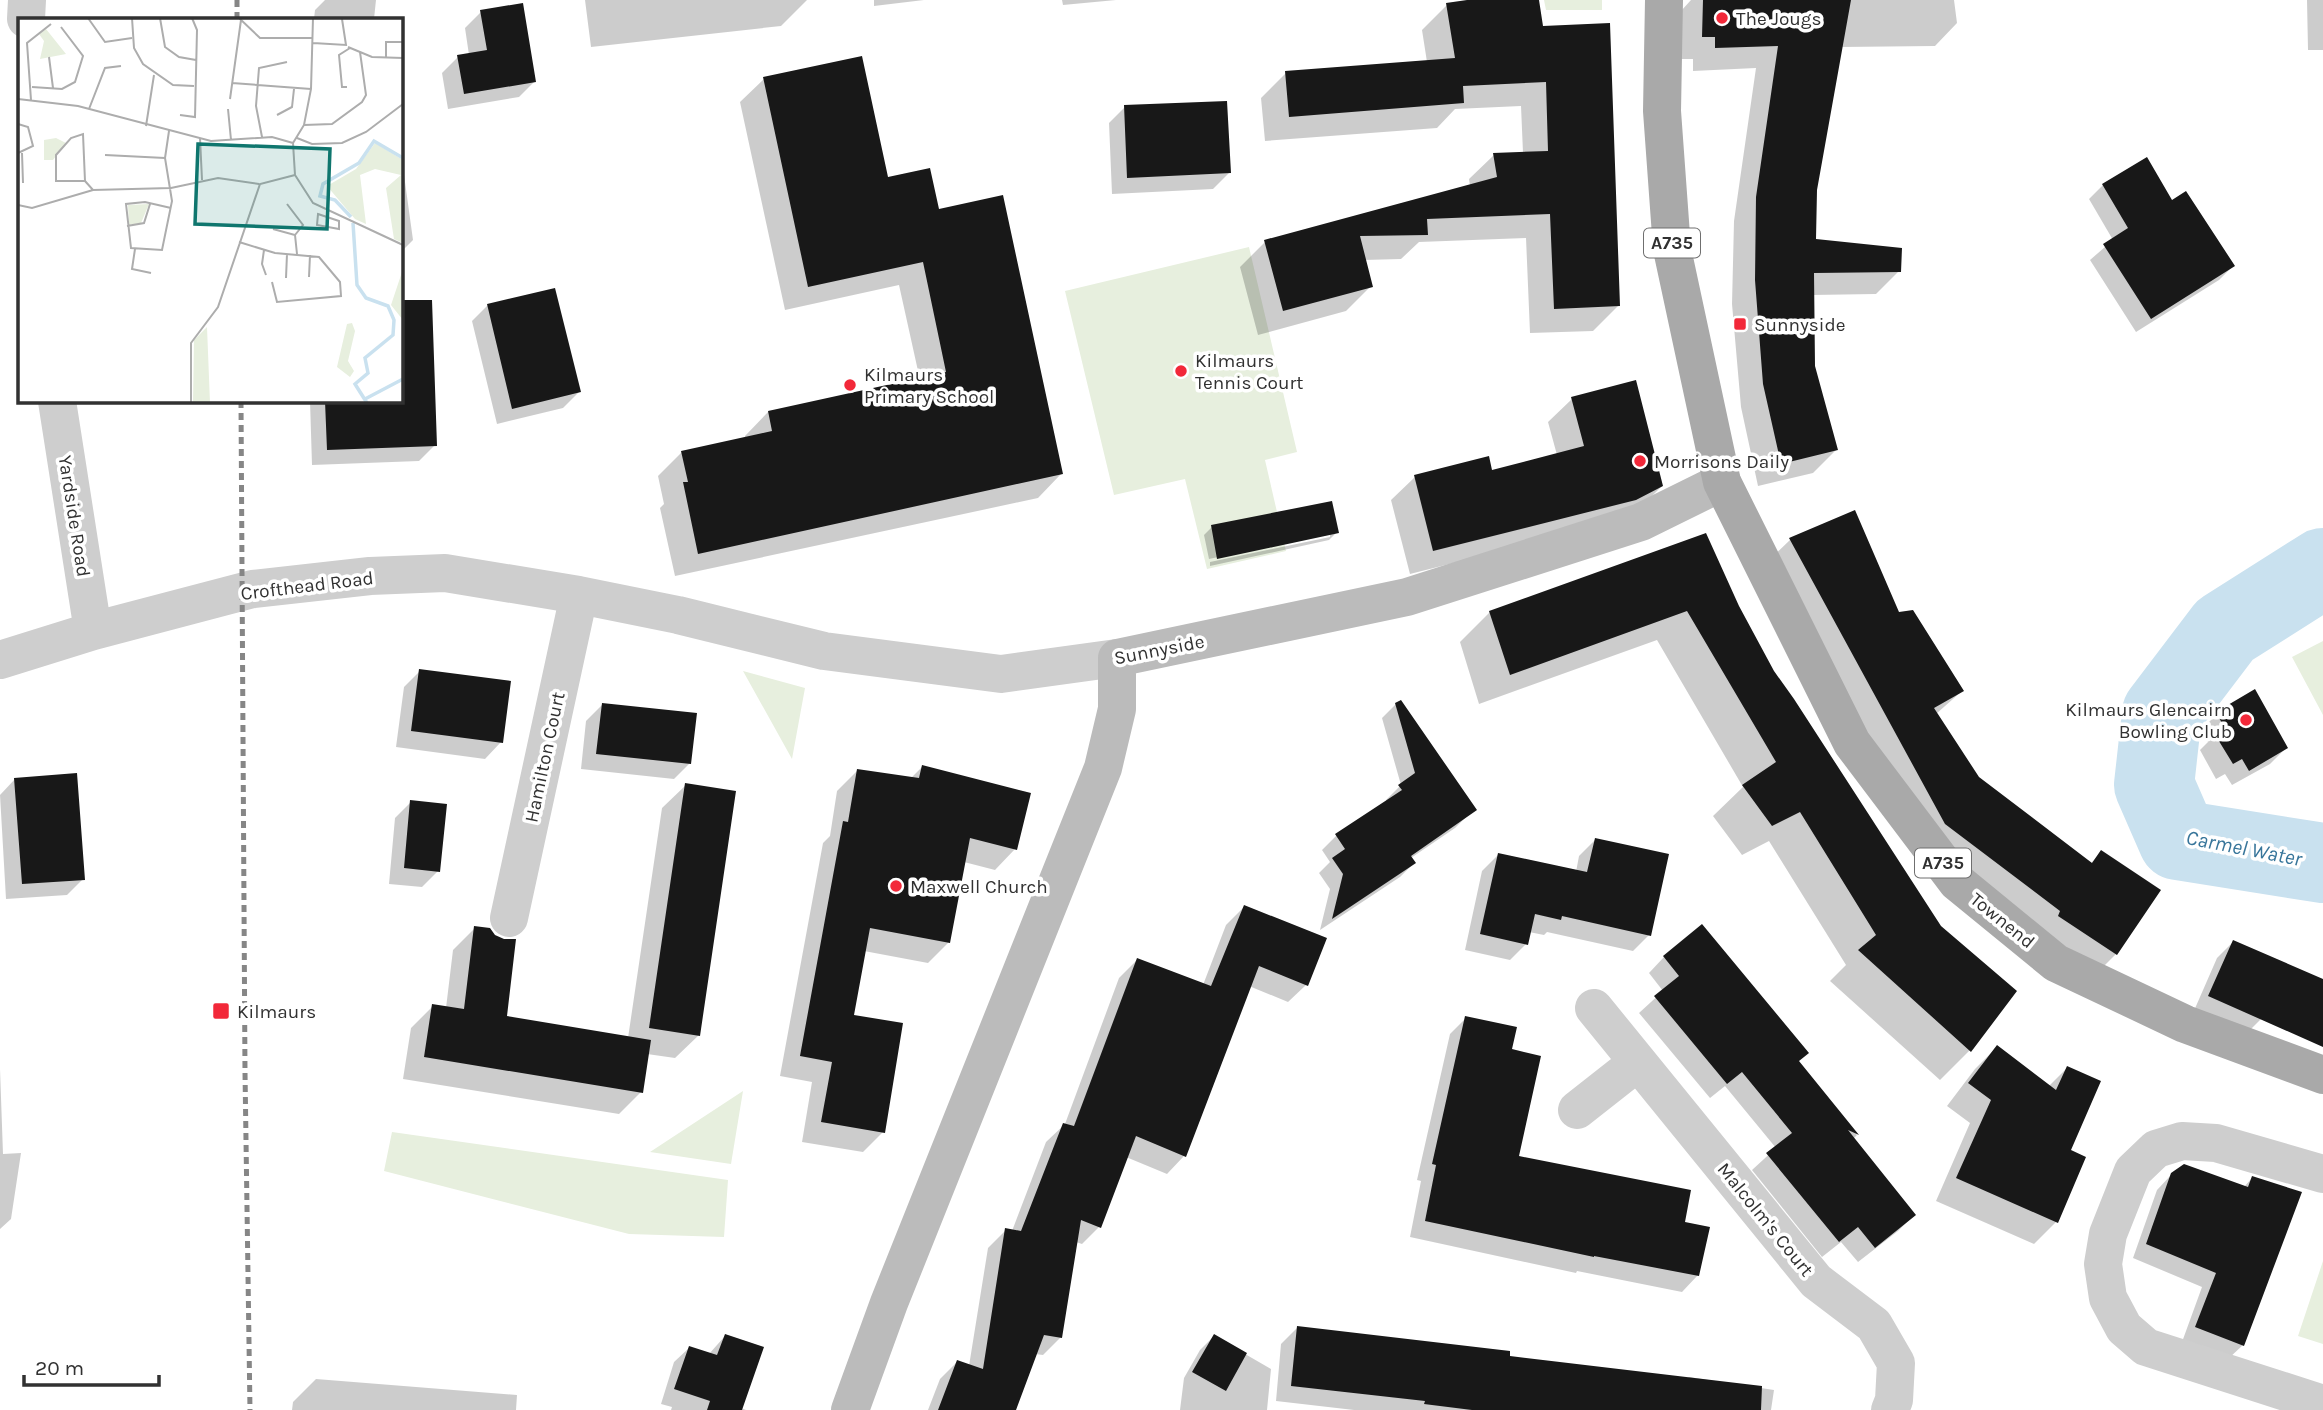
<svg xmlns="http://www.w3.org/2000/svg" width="2323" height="1410" font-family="Karla,sans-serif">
  <rect width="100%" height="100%" fill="#fff"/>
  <path fill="#e7efde" d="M1544,0h58v10h-56z
    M1249,247l48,205 -32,8 21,91 -79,18 -22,-90 -71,16 -49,-204z
    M2323,641v74l-31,-58z
    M743,671l62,17 -13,71z
    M743,1091l-12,73 -81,-12z
    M392,1132l336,48 -4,57 -95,-3 -245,-63z
    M2323,1261v83l-25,-8z"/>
  <path fill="#0003" d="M325,0h51l-2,19h-60l1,-9z
    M585,0h222l-26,26 -190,21z
    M874,0h50l-50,6z
    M1062,0h54l-53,5z
    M1479,0h58l4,27 77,279 -25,25 -63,2 -4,-95 -107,4 -18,17 -37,1 7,26 -25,25 -88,24 -18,-68 25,-25 205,-56 -1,-7 25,-24 29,-2 -2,-47 -66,3 -18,19 -172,13 -4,-43 25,-25 141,-11 -5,-32 25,-25z
    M1691,0h263l3,23 -22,23 -94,1 -26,143v51l84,30 -23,23 -64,1 1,71 23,84 -23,23 -55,13 -17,-79 -9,-103 2,-83 22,-153 -63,3v-12h-14l2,-48z
    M2307,0h16v50h-15z
    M481,12l54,69 -16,16 -71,12 -6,-36 16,-16 11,-2 -4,-27z
    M764,79l123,100 50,32 124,263 -23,24 -363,78 -15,-68 4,-4 -6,-28 24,-24 63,-13v-3l23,-24 152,-32 -21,-95 -114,25 -45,-208z
    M1125,107l104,66 -16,16 -101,5 -3,-71z
    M401,153l12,87 -12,12z
    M2103,185l69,17 61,64 -14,14 -83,52 -46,-72 23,-20 -24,-41z
    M488,305l91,87 -16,16 -66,16 -25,-103z
    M432,366l3,79 -16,16 -107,4 -2,-64h91v-34z
    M1572,399l90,87 -24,24 -27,13 -201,51 -19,-74 24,-23 76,-5 66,-17 -9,-33z
    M1854,513l44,101 64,77 -26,23 41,65 113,85 12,-12 14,102 -21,21 -170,-130 -156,-285 21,-20z
    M1212,527l125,5 -8,8 -119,26v-4l120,-25v-4l-121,26 -5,-24z
    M1737,607l35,65 168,255 30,123 -30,30 -110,-99 16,-16 -77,-124 -27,14 -29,-39 30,-29 -86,-147 -178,64 -19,-62 30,-30z
    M420,671l81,71 -16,17 -89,-12 8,-60z
    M1396,704l73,110 -14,14 -44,30 3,5 -14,14 -80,53 10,-41 -11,-16 11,-11 -8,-12 14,-14 51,-34 -1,-2 15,-15 -19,-67z
    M602,705l88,58 -16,16 -93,-10 5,-48z
    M2217,714l69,34 -16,16 -38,21 -7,-11 -9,5 -16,-29 8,-8 -7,-12z
    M922,767l93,82 -20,21 -31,-8 -15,80 -21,21 -64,-12 -12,66 31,115 -20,20 -61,-10 10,-60 -32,-6 43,-233 7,-7 7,-45 20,-20 54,7z
    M15,779l68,100 -16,16 -61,4 -6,-104z
    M686,785l13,250 -24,23 -28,-4 -6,38 -22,22 -216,-35 8,-51 22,-22 13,2 7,-58 22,-22 30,90 123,20 34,-230z
    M411,802l27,69 -16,16 -33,-3 6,-66z
    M1595,840l54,95 -16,16 -86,-19 -3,3 -15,-3 -3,12 -16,16 -45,-10 17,-79 16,-16 78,17 3,-16z
    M1244,907l62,78 -18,17 -39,-16 -65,170 -17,18 -41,-17 -27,70 -17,17 -6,-2 -15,95 -18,18 -8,-1 -21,56h-86l12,-31 17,-17 12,4 19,-118 18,-18 6,1 34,-89 19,-18 54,-146 18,-18 66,25 23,-60z
    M2233,942l28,77 -16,16 -52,-22 24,-55z
    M1664,957l133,105 60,73 -4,4 61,76 -16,16 -40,31 -17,-20 -19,15 -70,-87 24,-22 -51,-62 -15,12 -71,-85 24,-22 -14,-18z
    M1466,1018l44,33 7,107 166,66 15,51 -16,17 -105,-21 -1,2 -166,-36 11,-56 -4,-1 33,-146z
    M1997,1047l52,39 18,-18 2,83 -13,71 -22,22 -98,-43 34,-78 -23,-17 28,-37z
    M0,1069l3,85 18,-1 -10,66 -11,10z
    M2172,1174l72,13 8,-9 -9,167 -15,14 -46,-17 20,-55 -69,-29 24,-68z
    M1297,1328l211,30 179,21 2,-2 85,13 -3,20h-417l-78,-9 5,-57z
    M725,1336l16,72 5,2h-75l1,-3 -11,-3 13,-42 15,-14 20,6z
    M1214,1336l57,33 -4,41h-87l4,-32 16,-28z
    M316,1379l201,16 -1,15h-224l1,-8z"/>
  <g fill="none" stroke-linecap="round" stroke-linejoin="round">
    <path stroke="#c9e1ef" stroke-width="80" d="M2323,568l-98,62 -63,83 -8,72 24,55 145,23"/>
  </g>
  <path fill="#181818" d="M1467,0h72l4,26 67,-3 10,283 -66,3 -4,-95 -123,5 1,16 -68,1 13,51 -90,24 -19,-71 233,-63 -4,-24 55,-2 -2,-69 -83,4 1,17 -175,14 -4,-46 170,-13 -9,-55z
    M1703,0h148l-34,190 -1,49 86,9 -1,24 -87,1 1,93 23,84 -57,14 -18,-80 -8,-104 1,-83 22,-151 -63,2v-11h-13z
    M523,3l13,79 -72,12 -7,-39 30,-5 -7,-40z
    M862,56l26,121 42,-9 9,41 64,-14 60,279 -365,80 -15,-72h5l-7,-31 91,-20 -4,-20 178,-39 -23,-110 -115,25 -45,-210z
    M1227,101l4,72 -104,5 -3,-73z
    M2147,157l25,43 14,-9 49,75 -84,53 -48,-75 25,-16 -26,-44z
    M555,288l26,104 -69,17 -25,-105z
    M401,300h31l5,146 -110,4 -2,-49h76z
    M1636,380l27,106 -27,14 -203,51 -19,-76 75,-19 3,14 92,-24 -13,-49z
    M1332,501l7,32 -122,26 -6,-34z
    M1855,510l44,102 14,-2 51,81 -30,17 45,69 113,86 9,-13 60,40 -44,65 -59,-39 2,-5 -115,-87 -156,-286z
    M1706,533l33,73 35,65 20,28 147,227 76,65 -46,61 -113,-102 18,-15 -76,-123 -28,14 -30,-41 34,-23 -89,-151 -177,64 -21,-64z
    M419,669l92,12 -8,62 -92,-12z
    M2255,689l33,59 -39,23 -7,-12 -9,5 -19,-31 10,-6 -8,-15z
    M1401,700l76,110 -66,46 5,7 -84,56 11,-45 -11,-16 13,-9 -10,-15 67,-44 -4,-5 17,-12 -20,-70z
    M602,703l95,10 -6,51 -95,-10z
    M922,765l109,28 -14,57 -47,-12 -20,105 -80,-15 -16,87 49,8 -18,110 -64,-11 11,-60 -32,-6 43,-235 5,1 9,-53 62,9z
    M77,773l8,107 -63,4 -8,-106z
    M685,783l51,8 -36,245 -51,-8z
    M410,800l37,4 -7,68 -36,-4z
    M1595,838l74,16 -18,82 -89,-20 -1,4 -26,-6 -7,31 -48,-11 18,-81 89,19z
    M1244,905l83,33 -19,48 -49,-20 -73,191 -50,-21 -35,92 -20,-8 -19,118 -18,-3 -28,75h-78l19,-50 26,9 22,-141 16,3 42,-108 11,3 63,-168 74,28z
    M1702,924l107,129 -10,8 60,74 -11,-5 68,85 -41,33 -17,-21 -19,15 -73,-89 26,-20 -50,-61 -15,12 -73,-88 25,-20 -16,-20z
    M474,926l16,2 5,7 9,4h12l-9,77 144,24 -8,53 -219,-36 8,-53 32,5z
    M2233,940l90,39v68l-115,-51z
    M1465,1016l52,11 -5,22 29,7 -22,100 172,34 -6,32 25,5 -11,49 -105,-20v1l-169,-36 11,-56 -4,-1z
    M1997,1045l59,45 11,-24 34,15 -30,69 15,7 -28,66 -102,-45 35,-78 -23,-17z
    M2184,1164l64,23 4,-11 50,16 -58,154 -49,-19 21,-54 -70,-29 25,-71z
    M1297,1326l213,25v5l252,30 -1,24h-289l-48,-6 1,-3 -134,-15z
    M725,1334l39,13 -22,63h-35l3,-9 -36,-12 15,-43 28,9z
    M1214,1334l33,19 -21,38 -34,-19z"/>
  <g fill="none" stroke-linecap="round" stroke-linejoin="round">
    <path stroke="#cecece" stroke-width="38" d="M26,19l1,-19
      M57,401l36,230
      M0,660l93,-29 160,-42 117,-13 75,-3 134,22 99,20 146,36 177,23 116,-16
      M509,918l70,-323
      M1594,1008l222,273 58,44 22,38 -2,37 -4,10
      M1577,1110l61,-48
      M2323,1174l-107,-31 -34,-2 -26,8 -23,22 -25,63 -5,30 5,34 16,30 22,19 177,57"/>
    <path stroke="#bbb" stroke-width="38" d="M850,1410l39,-107 214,-535 14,-59v-51l290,-61 234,-75 81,-40"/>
    <path stroke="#a9a9a9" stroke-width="38" d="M1664,0l-2,111 10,138 50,233 130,261 105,139 99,81 129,61 138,51"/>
    <path stroke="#868686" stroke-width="5" stroke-dasharray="7 5" stroke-linecap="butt" d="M237,0v19
      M241,401l4,671 5,338"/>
  </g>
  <g fill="#f22839" stroke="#fff" stroke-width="2.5">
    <circle cx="1722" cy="18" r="7"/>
    <rect x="1733" y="317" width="14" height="14" rx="3.5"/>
    <circle cx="1181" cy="371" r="7"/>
    <circle cx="850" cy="385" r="7"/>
    <circle cx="1640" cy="461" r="7"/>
    <circle cx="2246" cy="720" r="7"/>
    <circle cx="896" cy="886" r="7"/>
    <rect x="212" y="1002" width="18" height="18" rx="3.5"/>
  </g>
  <g text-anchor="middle" stroke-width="7" stroke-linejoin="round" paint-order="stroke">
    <g fill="#fff" stroke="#6f6f6f" stroke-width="2">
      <rect x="1644" y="228.5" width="56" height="29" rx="5"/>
      <rect x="1915" y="848.5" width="56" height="29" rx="5"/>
    </g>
    <g font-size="18" font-weight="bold" fill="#313131">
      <text x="1672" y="249">A735</text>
      <text x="1943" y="869">A735</text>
    </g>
    <g font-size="19" fill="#313131" stroke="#fff" text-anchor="start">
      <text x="1736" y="25">The Jougs</text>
      <text x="1754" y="331">Sunnyside</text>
      <text x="1195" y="367">Kilmaurs<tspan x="1195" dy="22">Tennis Court</tspan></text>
      <text x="864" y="381">Kilmaurs<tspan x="864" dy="22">Primary School</tspan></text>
      <text x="1654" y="468">Morrisons Daily</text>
      <text x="2232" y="716" text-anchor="end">Kilmaurs Glencairn<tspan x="2232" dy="22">Bowling Club</tspan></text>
      <text x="910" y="893">Maxwell Church</text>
      <text x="237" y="1018">Kilmaurs</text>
    </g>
    <g font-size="19" fill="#313131" stroke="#fff">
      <text transform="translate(75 516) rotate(81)" y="7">Yardside Road</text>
      <text transform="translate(307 585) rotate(-7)" y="7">Crofthead Road</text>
      <text transform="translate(1159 649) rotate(-11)" y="7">Sunnyside</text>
      <text transform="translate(544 757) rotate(-78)" y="7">Hamilton Court</text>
      <text transform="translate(2003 920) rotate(39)" y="7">Townend</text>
      <text transform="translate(1766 1219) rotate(51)" y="7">Malcolm's Court</text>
    </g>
    <g font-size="21" font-style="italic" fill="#37759a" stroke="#fff">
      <text transform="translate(2244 848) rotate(11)" y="7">Carmel Water</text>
    </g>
  </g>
  <g transform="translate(18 18)">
    <rect width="385" height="385" fill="#fff"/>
    <path d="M28,11l20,25 -26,5 4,-18 -5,-7zM38,120l10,5 -13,17h-9v-20zM357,125l28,17v83l-9,-4 -8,-51 15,-13 -26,-6 -15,6 6,49 -11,-5 -28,-33 29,-17zM131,186l-8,19 -12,2 -1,-20zM385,251v51l-12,-15zM334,305l3,8 -7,30 6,10 -4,6 -13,-10 10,-43zM189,309l3,76h-17l1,-63z" fill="#e7efde"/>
    <path fill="none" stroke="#c9e1ef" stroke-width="3.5" d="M333,199l-16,-17 -15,-4 3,-12 36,-21 15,-22 29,17M335,205l4,62 9,13 22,8 6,14 -1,15 -28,23 3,15 -13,11 12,19M347,381l38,-20"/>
    <path fill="none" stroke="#adadad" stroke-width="2" d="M70,0l17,24 27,-4M114,0l2,30 9,16 30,21 21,1M142,0l5,29 14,10 17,3M221,0l21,20h52M295,0l-2,71 -7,36 -11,18 2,32 18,28 90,42M295,25l33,2 -4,-26M330,29l24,10 31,1M31,39l4,31M368,39v-15h17M214,65l79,6M14,69l30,2 13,-7 8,-26 -22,-29M329,69h-5l-3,-32 11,-7M0,81l60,7 133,35 61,-4 21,6M212,81l11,-79M13,82l-4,-57 24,-19M71,91l16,-41 16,-2M210,91l3,31M162,97l15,2 2,-87 -5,-12M259,97l15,-8 2,-18M0,106l10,3 5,19 -15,7M286,107l28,-1 30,-22 4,-7 -6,-43M128,108l8,-51M151,113l-4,27 7,43 -10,49 -31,-2 -5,-44 19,-2 26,6M244,119l-6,-31 3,-38 28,-6M182,120l2,42M279,120l15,6 30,-1 24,-11 37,-28M4,135l1,30M87,137l60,3M67,163h-29v-26l15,-17 12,-4 2,47 8,9 78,-2 47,-10 41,6M269,186l16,21 -8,10M0,187l14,3 61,-18M300,196l21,7v8l-22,-4zM109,208l17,-3 6,-19M255,211l22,6 2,19M221,224l36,11 44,4 21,25 1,14 -64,6 -5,-20M117,231l-3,20 19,4M246,232l-2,14 4,11M291,259l1,-22M268,260l1,-24M173,385v-60l27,-36 42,-123 35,-9"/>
    <path fill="#0f766e" fill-opacity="0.15" stroke="#0f766e" stroke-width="3.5" d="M180,126l132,5 -3,80 -132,-5z"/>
    <rect width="385" height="385" fill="none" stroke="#313131" stroke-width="3.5"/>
  </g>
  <path d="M24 1375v10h135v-10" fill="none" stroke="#313131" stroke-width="3.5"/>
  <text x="35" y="1375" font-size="21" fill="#313131" stroke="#ffffff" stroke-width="5" paint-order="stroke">20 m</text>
</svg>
